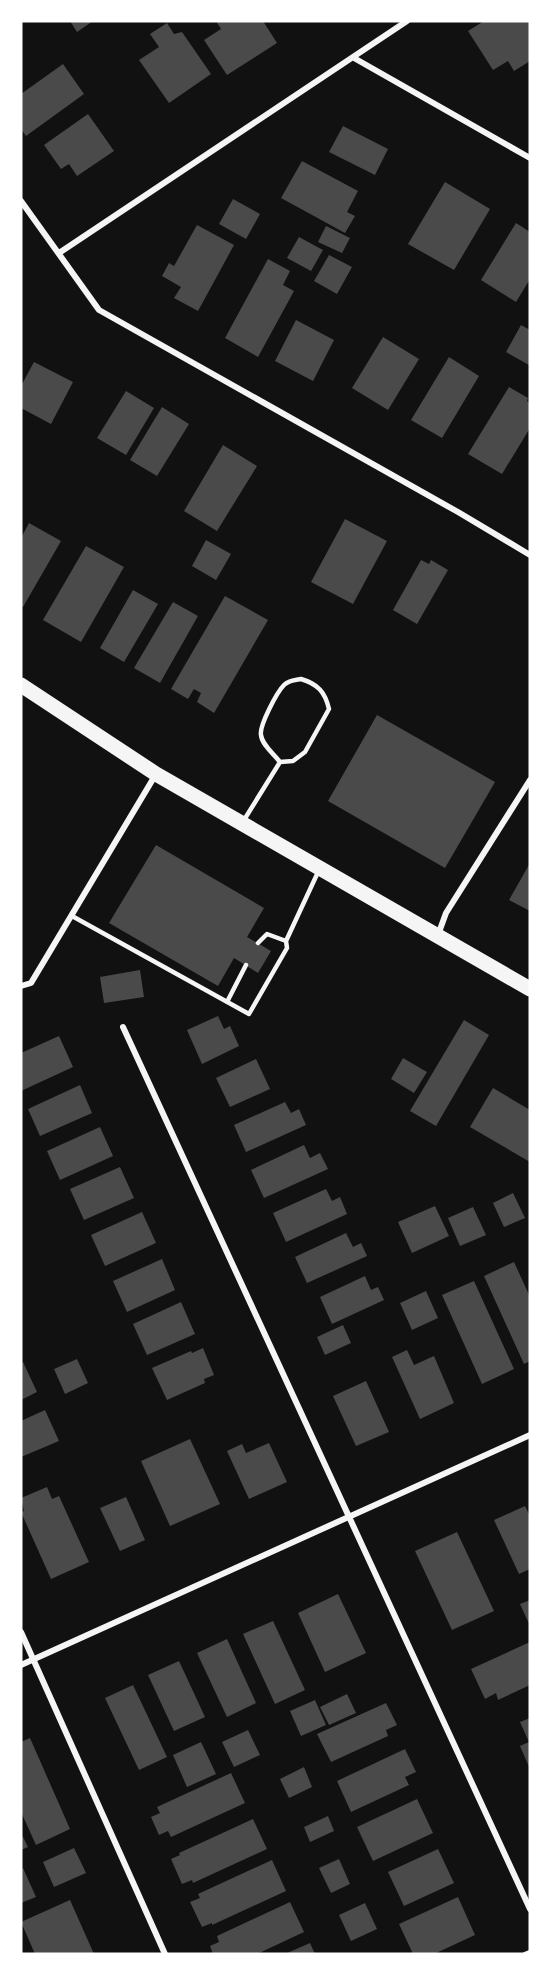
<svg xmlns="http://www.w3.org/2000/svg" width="551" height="1975" font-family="'Archivo Narrow',sans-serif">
  <rect width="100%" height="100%" fill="#111"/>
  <path fill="#4a4a4a" d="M70,21h23l-16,11z
    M216,21h47l14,22 -50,32 -23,-35 17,-11z
    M484,21h46v40l-16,10 -6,-10 -15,9 -25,-39z
    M167,23l7,11 8,-2 29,42 -42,29 -30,-43 20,-13 -9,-13z
    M63,64l21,30 -58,42 -5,-7v-35z
    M88,114l26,37 -37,25 -8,-12 -8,5 -17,-24z
    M343,126l45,23 -13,26 -46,-23z
    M302,161l56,30 -11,21 8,4 -10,17 -64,-35z
    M445,182l45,27 -36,61 -46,-26z
    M233,199l27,15 -14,25 -27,-15z
    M516,223l14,9v47l-14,23 -35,-22z
    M197,225l37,20 -36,66 -24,-13 7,-11 -19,-11 7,-13 5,3z
    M326,226l24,12 -8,15 -24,-11z
    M299,237l24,13 -12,21 -24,-13z
    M329,255l23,12 -15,27 -23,-13z
    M268,259l22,12 -7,14 11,6 -36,66 -33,-19z
    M296,320l38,20 -21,41 -38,-20z
    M521,325l9,5 -1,35 -23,-13z
    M383,337l36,22 -31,51 -36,-22z
    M449,357l30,19 -37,62 -31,-18z
    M34,362l39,20 -22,42 -30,-16v-22z
    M509,387l19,11 -1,3 3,2v25l-28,46 -34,-20z
    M126,391l28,17 -28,47 -29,-17z
    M162,407l27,17 -32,52 -27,-16z
    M223,445l34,21 -40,65 -33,-20z
    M345,519l42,22 -34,63 -42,-22z
    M29,523l32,18 -38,66 -2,-1v-68z
    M206,540l25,14 -15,26 -24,-14z
    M86,546l38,21 -43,75 -38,-22z
    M421,560l8,4 2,-4 17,10 -31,54 -24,-14z
    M133,590l25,14 -34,58 -24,-14z
    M225,596l43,24 -54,93 -17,-11 4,-9 -7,-4 -6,10 -17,-10z
    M173,602l25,14 -38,67 -26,-15z
    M377,715l118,67 -50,86 -117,-67z
    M156,845l108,63 -17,29 24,14 -13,22 -24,-15 -16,28 -109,-63z
    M530,863v48l-21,-11z
    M140,970l4,27 -40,6 -4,-26z
    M218,1016l6,13 6,-3 9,20 -37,18 -15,-34z
    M464,1020l25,15 -53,91 -26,-15z
    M59,1036l14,31 -52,24v-38z
    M403,1058l24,14 -13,21 -23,-14z
    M256,1059l14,30 -40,18 -14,-29z
    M80,1085l12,28 -52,23 -12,-27z
    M493,1088l37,22v52l-60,-35z
    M285,1102l6,11 8,-4 7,16 -60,27 -12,-27z
    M100,1127l13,29 -53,24 -13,-29z
    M304,1145l6,13 10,-5 8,16 -64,29 -13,-28z
    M120,1167l14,31 -50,22 -14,-31z
    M326,1189l6,12 8,-4 7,17 -61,28 -13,-29z
    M513,1193l12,25 -21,9 -11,-24z
    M435,1206l14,30 -37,17 -14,-31z
    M473,1207l13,28 -26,11 -12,-28z
    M142,1212l14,31 -51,23 -14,-31z
    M346,1233l7,14 8,-4 6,13 -60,27 -12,-26z
    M162,1259l13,31 -48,22 -14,-31z
    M514,1262l16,35v64l-6,3 -40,-88z
    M365,1276l6,14 7,-3 6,13 -52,24 -12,-27z
    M474,1281l40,88 -32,15 -40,-89z
    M426,1291l12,27 -26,12 -12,-27z
    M181,1302l14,32 -48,21 -14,-31z
    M343,1325l8,18 -26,12 -8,-18z
    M203,1348l11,27 -10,4 1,4 -38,17 -15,-32 39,-17 1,2z
    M407,1350l7,15 20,-9 20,47 -34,16 -28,-62z
    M77,1359l11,24 -23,11 -11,-25z
    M23,1362l14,30 -16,8v-37z
    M366,1381l23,51 -33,14 -23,-50z
    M45,1410l14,31 -38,16v-36z
    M190,1439l30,65 -50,22 -29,-65z
    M269,1443l18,39 -38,17 -22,-48 15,-7 4,9z
    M47,1487l5,12 7,-3 30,66 -38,17 -30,-67 3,-1 -3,-13z
    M126,1497l19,43 -25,11 -20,-43z
    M525,1506l5,10v53l-11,5 -25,-54z
    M457,1532l37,79 -42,19 -37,-79z
    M338,1594l28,59 -41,19 -27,-59z
    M530,1600v26l-10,-22z
    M273,1621l32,69 -30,14 -32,-70z
    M227,1639l29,64 -29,14 -30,-64z
    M530,1642v43l-32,15 -2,-7 -11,6 -14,-30z
    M179,1661l26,56 -31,14 -26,-56z
    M133,1685l34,72 -28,13 -34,-72z
    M347,1694l9,19 -27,12 -9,-18z
    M315,1700l11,25 -25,11 -11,-25z
    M386,1703l11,22 -11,5 2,6 -57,26 -14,-28z
    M530,1718v51l-10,-23 9,-4 -9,-20z
    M248,1730l12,25 -26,12 -12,-25z
    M30,1738l40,91 -34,16 -15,-33v-70z
    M201,1742l15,32 -29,13 -14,-32z
    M405,1749l11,23 -11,5 4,8 -58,27 -14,-31z
    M304,1767l8,20 -23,11 -9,-19z
    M231,1773l14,30 -74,34 -3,-6 -9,4 -8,-18 9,-4 -3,-6z
    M417,1799l16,34 -60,28 -16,-34z
    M328,1816l6,15 -24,11 -6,-15z
    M253,1819l14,30 -74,34 -1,-3 -10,4 -11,-25 9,-4 -1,-2z
    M21,1833l7,14 -7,3z
    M74,1848l12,25 -32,14 -11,-25z
    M438,1849l16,34 -50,23 -16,-34z
    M339,1859l11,25 -19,9 -12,-25z
    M272,1860l14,31 -74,34v-2l-10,4 -12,-25 10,-4 -2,-4z
    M23,1868l13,29 -15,6v-34z
    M458,1897l17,38 -41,19h-21l-14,-30z
    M70,1900l24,54h-59l-14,-32z
    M290,1902l14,30 -47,22h-44l-3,-8 9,-4 -2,-6z
    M365,1903l12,26 -26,12 -12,-26z
    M310,1943l5,11h-30z"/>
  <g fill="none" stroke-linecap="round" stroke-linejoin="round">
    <path stroke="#f5f5f5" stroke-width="4.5" d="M301,679c17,5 24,13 28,30l-24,43 -12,9 -13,1c-6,-8 -18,-17 -19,-27 -2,-9 16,-43 23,-50 5,-5 11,-5 17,-6z
      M244,820l36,-58
      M72,916l177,98 38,-66 -1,-7 33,-71
      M258,943l9,-9 19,7
      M227,1002l19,-37
      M525,1954l5,-2"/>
    <path stroke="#f5f5f5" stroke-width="6" d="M354,58l176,100
      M21,201l78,109 359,202 72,43
      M59,253l348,-232
      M438,935l8,-22 84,-133
      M21,986l10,-3 125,-209
      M123,1027l407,882
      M21,1632l144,322
      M21,1665l509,-230"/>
    <path stroke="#f5f5f5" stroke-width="15" d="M21,685l135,89 374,215"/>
  </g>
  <rect width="551" height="1975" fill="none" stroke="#ffffff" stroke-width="45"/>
</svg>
